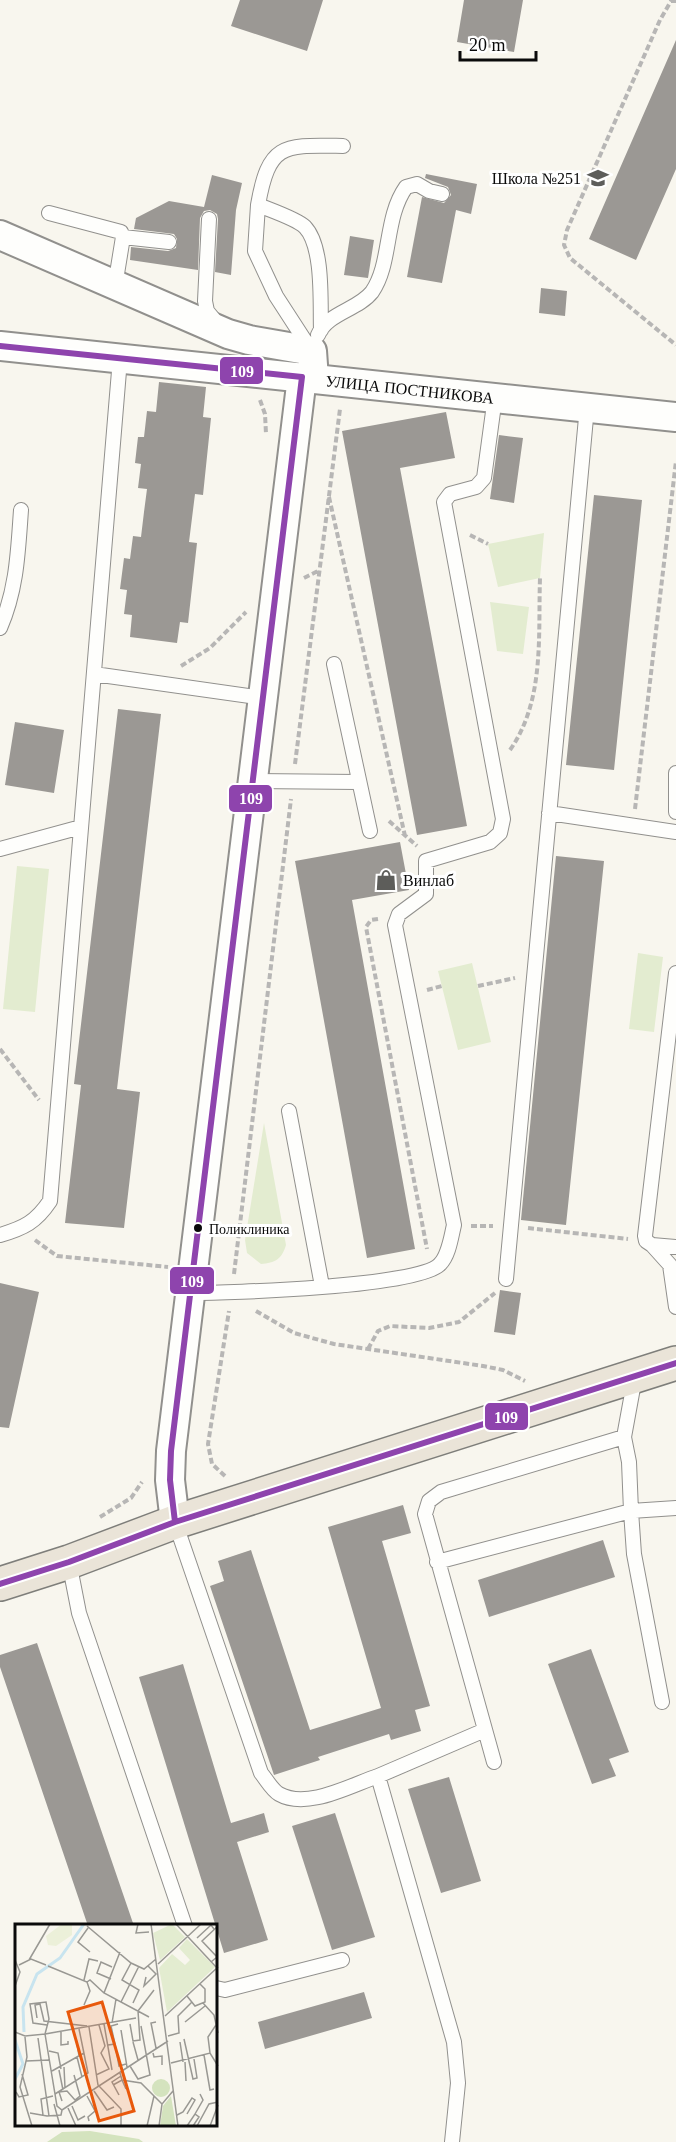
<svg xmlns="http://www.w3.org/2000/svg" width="676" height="2142" font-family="'Times New Roman',serif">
  <rect width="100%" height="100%" fill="#f8f6ee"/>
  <path fill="#e3ecd0" d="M544,533l-4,45 -42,9 -10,-43z
    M490,602l39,5 -6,47 -26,-3z
    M17,866l32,3 -14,143 -32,-3z
    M638,953l25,4 -9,75 -25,-3z
    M472,963l19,79 -33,8 -20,-79z
    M264,1123l22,122c-4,14 -11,18 -25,19l-14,-11 -2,-13z"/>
  <path fill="#d4e3be" d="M90,2131l49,8 4,3h-96l15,-10z"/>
  <path fill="#9b9894" d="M240,0h83l-16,51 -76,-25z
    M464,0h59l-9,52 -57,-10z
    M676,40v129l-40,91 -47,-21z
    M426,174l51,10 -6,30 -15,-4 -14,73 -35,-6 15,-80 22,6 7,-8 -3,-8 -23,-9z
    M212,175l30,8 -6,27 -5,65 -16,-3 3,-53 -1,-5 -7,-4 -6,1 -4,7 -2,52 -68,-10 1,-13 37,4 8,-3 1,-9 -3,-5 -40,-5 2,-11 33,-17 35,6z
    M350,236l24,4 -6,38 -24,-3z
    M541,288l26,3 -2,25 -26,-3z
    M159,382l47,5 -3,30 8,1 -8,77 -8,-1 -6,48 8,1 -9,80 -8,-1 -3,21 -47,-6 2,-22 -8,-1 3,-24 -7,-1 4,-31 6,1 3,-23 8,1 3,-25 3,-23 -9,-1 3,-24 -6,-1 3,-26h6l3,-26 9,1z
    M446,412l9,46 -55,10 67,358 -50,9 -75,-404z
    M499,435l24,3 -9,65 -24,-4z
    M594,495l48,5 -28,270 -48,-5z
    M118,709l43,5 -44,375 23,3 -16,136 -59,-5 16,-138 -7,-1z
    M15,722l49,8 -10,63 -49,-8z
    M400,842l9,48 -57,10 63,349 -48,9 -72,-397z
    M556,856l48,5 -38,364 -45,-5z
    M0,1283l39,9 -30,136 -9,-1z
    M500,1290l21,3 -6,42 -21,-3z
    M403,1505l8,28 -29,8 48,165 -15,4 6,21 -30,9 -2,-6 -71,23 2,3 -46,15 -64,-189 14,-5 -6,-20 33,-11 59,180 71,-22 -53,-181z
    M603,1540l12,37 -126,40 -11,-37z
    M37,1643l97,283h-46l-88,-259v-12z
    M591,1649l38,103 -20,7 7,17 -24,8 -44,-120z
    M183,1664l48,159 33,-10 5,19 -32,10 31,98 -44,13 -85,-276z
    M449,1777l32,104 -40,12 -33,-104z
    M335,1813l40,124 -43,13 -40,-124z
    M364,1992l8,26 -107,31 -7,-27z"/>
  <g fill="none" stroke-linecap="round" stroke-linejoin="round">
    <defs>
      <path id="service" d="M258,205l-3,46 21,45 35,54
        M49,213l72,19 2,5 -8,49
        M209,219l-4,82 2,10 9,11
        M123,237l46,5
        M321,330c-1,-26 3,-83 -16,-103 -8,-8 -35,-17 -47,-22 11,-63 26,-60 85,-59
        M318,335c9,-22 40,-25 54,-43 20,-29 12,-74 34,-105l11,-3 12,7 13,3
        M0,628c17,-39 18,-77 21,-118
        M334,664l36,167
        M94,674l169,24
        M676,773v39
        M253,781l105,1
        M549,813l127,19
        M0,849l81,-22
        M676,973l-31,263 1,5 6,4 24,2
        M289,1111l33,175
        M0,1235c24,-7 36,-13 50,-34l70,-842
        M652,1245l18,20 6,42
        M506,1279l81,-872
        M190,1293c38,0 230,-6 250,-29 9,-9 11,-27 14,-39l-59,-300 4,-11 27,-20v-33l64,-19 10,-9 3,-14 -59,-317 6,-8 26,-7 8,-9 11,-81
        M635,1377l-11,60 5,25 2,49 45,-3
        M175,1522l86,251c5,6 11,17 18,21 28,16 72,-9 99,-18l76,266 4,41 -6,59
        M69,1562l10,51 106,313
        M437,1562l194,-51 3,43 28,148
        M494,1762l-69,-248 4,-13 12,-9 183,-55
        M378,1776l107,-46
        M216,1988l9,2 117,-30"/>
      <g id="minor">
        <path d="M0,235l228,99 21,6 63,11 2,28"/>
        <path id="s1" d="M0,346l676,71"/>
        <path d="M175,1522l-5,-42 1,-29 131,-1074"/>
      </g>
      <path id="primary" d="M0,1584l69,-22 106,-40 501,-159"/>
    </defs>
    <use href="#service" stroke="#91908d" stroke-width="16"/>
    <use href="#minor" stroke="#91908d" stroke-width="32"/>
    <use href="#primary" stroke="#7e7e7a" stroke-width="36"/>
    <path stroke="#b7b6b5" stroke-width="4" stroke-dasharray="6 3" stroke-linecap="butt" d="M676,1h-5l-11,19 -93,210 -3,15 6,13 106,87
      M260,400l5,14 1,20
      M329,497l76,339
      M470,535l18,9
      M304,578l14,-7
      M181,666l29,-18 36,-36
      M510,750c35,-50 28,-114 30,-172
      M295,764l45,-355
      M635,809l41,-348
      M389,821l28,25
      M378,919l-7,1 -5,7 61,322
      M478,986l37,-8
      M427,990l15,-4
      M0,1049l39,51
      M471,1226h22
      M528,1228l100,11
      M35,1240l22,16 111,11
      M234,1274l57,-475
      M256,1311l38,22 40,11 149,22 20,4 22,11
      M368,1349l10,-18 12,-5 39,2 30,-6 36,-29
      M225,1476l-13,-12 -4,-20 21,-133
      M100,1517l31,-19 11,-16"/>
    <use href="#service" stroke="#fefefc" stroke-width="14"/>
    <use href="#minor" stroke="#fefefc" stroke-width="28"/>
    <use href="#primary" stroke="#eae4d8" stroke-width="33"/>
    <defs>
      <path id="bus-1" d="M0,346l302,31 -131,1074 -1,29 5,42
        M0,1584l69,-22 106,-40 501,-159"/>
    </defs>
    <use href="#bus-1" stroke="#fff" stroke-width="10"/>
    <use href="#bus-1" stroke="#8e44ad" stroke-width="6"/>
  </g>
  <defs>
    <symbol id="school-bare" viewBox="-9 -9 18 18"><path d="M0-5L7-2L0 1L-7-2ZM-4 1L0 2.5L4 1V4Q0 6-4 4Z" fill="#5d5d5a" stroke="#fff" stroke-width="2.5" paint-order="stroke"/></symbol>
    <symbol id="shop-bare" viewBox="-9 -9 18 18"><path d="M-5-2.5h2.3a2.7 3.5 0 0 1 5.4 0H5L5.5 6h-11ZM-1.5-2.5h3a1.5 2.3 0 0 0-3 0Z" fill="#5d5d5a" stroke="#fff" stroke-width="2.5" paint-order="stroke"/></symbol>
  </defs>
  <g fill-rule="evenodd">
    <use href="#school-bare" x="583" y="163" width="30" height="30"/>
    <use href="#shop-bare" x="371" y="865" width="30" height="30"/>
  </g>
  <circle fill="#0a0a0a" stroke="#fff" stroke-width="2" cx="198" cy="1228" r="5"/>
  <g text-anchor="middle" stroke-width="6" stroke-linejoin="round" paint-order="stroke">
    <g font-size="14" fill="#0a0a0a" stroke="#fff" text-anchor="start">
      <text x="209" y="1234">Поликлиника</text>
    </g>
    <g font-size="16" fill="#0a0a0a" stroke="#fff" text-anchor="end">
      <text x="581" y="184">Школа №251</text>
      <text x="403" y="886" text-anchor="start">Винлаб</text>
    </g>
    <g font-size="16" fill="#0a0a0a" stroke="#fff">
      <text dy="6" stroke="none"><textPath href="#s1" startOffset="412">УЛИЦА ПОСТНИКОВА</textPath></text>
    </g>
  </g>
  <g transform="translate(15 1924)">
    <rect width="202" height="202" fill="#f8f6ee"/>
    <path d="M157,0l13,13 -25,23 -7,-27zM172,15l28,28 -48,45 -8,-44 13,-14 13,11 5,-5 -11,-12z" fill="#e3ecd0"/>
    <path d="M137 164a9 9 0 1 1 18 0a9 9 0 1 1-18 0ZM156,172l5,30h-16l3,-20z" fill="#d4e3be"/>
    <path d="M47,0l10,1v10l-16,11 -8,-1 -2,-9z" fill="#ecf0d9"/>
    <path fill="none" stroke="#c8e4ef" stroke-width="3" d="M9,108l-1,-25 14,-33 23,-16 24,-34M0,116l8,24 -8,15"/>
    <path fill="none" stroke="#999893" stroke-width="1.5" d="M123,0l-2,9 13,-1M136,0l27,202M161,0l41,44M72,2l44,37 13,6 12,-10M73,4l-10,14 12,10M182,14l14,-13 3,4M105,28l-16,41 45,24M0,36l5,12 -5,14M14,36l21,-36M196,38l6,-5 -15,-16 16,-15M116,39l-9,17 17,10 -6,13M143,40l43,-40M4,41l12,-6 15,6M33,42l39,16 3,9 -6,14M131,53l-2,9 12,-12 -8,-8M96,55l-14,-6 4,-11 11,5M69,56l5,-21 9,2M72,58l3,-2 14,13M172,72l8,10 10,-4v-13l-5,-5M106,78l18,-36M188,79l11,12 4,18M150,92l53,-49M22,94l-2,-13 5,-1 4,17 43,5M141,98l-5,1 5,25M170,98l20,-16M97,99l4,-24M89,100l8,46M115,100l3,17 7,-1 -2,-29 16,-21M32,101l-14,-2 -3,-19 16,-2 3,17 -4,15 91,-16M74,103l9,58 23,24v17M106,106l6,37M0,108l10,4 20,-2 12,72 5,4 106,-69M46,108v13l7,-1v-3M153,112l11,-3 -1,-17 14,-14M10,113l2,20 -7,30 12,39M23,114l11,78M61,114l3,18M169,115l9,40 4,-1 -3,-19M118,118l5,18M165,118l3,20M100,120l4,22 7,-2M93,121l7,-1 -4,-18 7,-2M34,127l9,2 3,16M138,129l1,4 8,-1v9M195,129l-2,-16 8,-12M189,131l6,35 4,-1M62,133l5,20M11,137l24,-1M170,138l1,19M156,139l39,-10 8,13M115,142l8,13 12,-4 -9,-49M49,143l1,21M44,146l4,20M37,147l32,-18M105,149l2,7 19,3 21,21M81,151l13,-6 -8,-16 4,-7 -6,-21M98,161l9,-5 4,9M79,167l13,19 7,-3M1,168l3,5 9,-2 -6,-21M40,170l33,-21 -9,-44M104,171l-7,-13 9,-6M72,172l8,15 -7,6 1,4M47,177l-3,-9 8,-1 8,9 5,-4 -6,-21M39,180l6,22M57,182l6,14 7,-4M53,184l8,18M15,189l17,3 14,-1 1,-5M180,190l8,-14 -3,-6M28,191l-2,-16 12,-3M162,191l6,-3 9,-14 3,2 -8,14M132,202l7,-30M144,202l3,-22 11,-13M172,202l8,-12 4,3 -6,9M182,202l12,-22 9,-2M195,202l8,-21"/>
    <path fill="#e8590c" fill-opacity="0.15" stroke="#e8590c" stroke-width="3" d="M87,78l32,109 -35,10 -31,-109z"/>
    <rect width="202" height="202" fill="none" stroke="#0a0a0a" stroke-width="3"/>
  </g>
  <g stroke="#fff" stroke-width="2">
    <rect x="219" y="356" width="45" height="29" rx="6" fill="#8e44ad"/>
    <rect x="228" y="784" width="45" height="29" rx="6" fill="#8e44ad"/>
    <rect x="169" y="1266" width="46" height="29" rx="6" fill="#8e44ad"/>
    <rect x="484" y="1402" width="45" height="29" rx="6" fill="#8e44ad"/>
  </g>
  <g font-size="16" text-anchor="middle" font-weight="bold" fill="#fff">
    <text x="242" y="377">109</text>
    <text x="251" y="804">109</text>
    <text x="192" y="1287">109</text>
    <text x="506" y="1423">109</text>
  </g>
  <path d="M460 51v9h76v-9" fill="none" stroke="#0a0a0a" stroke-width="3"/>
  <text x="469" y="51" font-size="18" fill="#0a0a0a" stroke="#ffffff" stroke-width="4.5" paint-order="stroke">20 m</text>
</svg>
